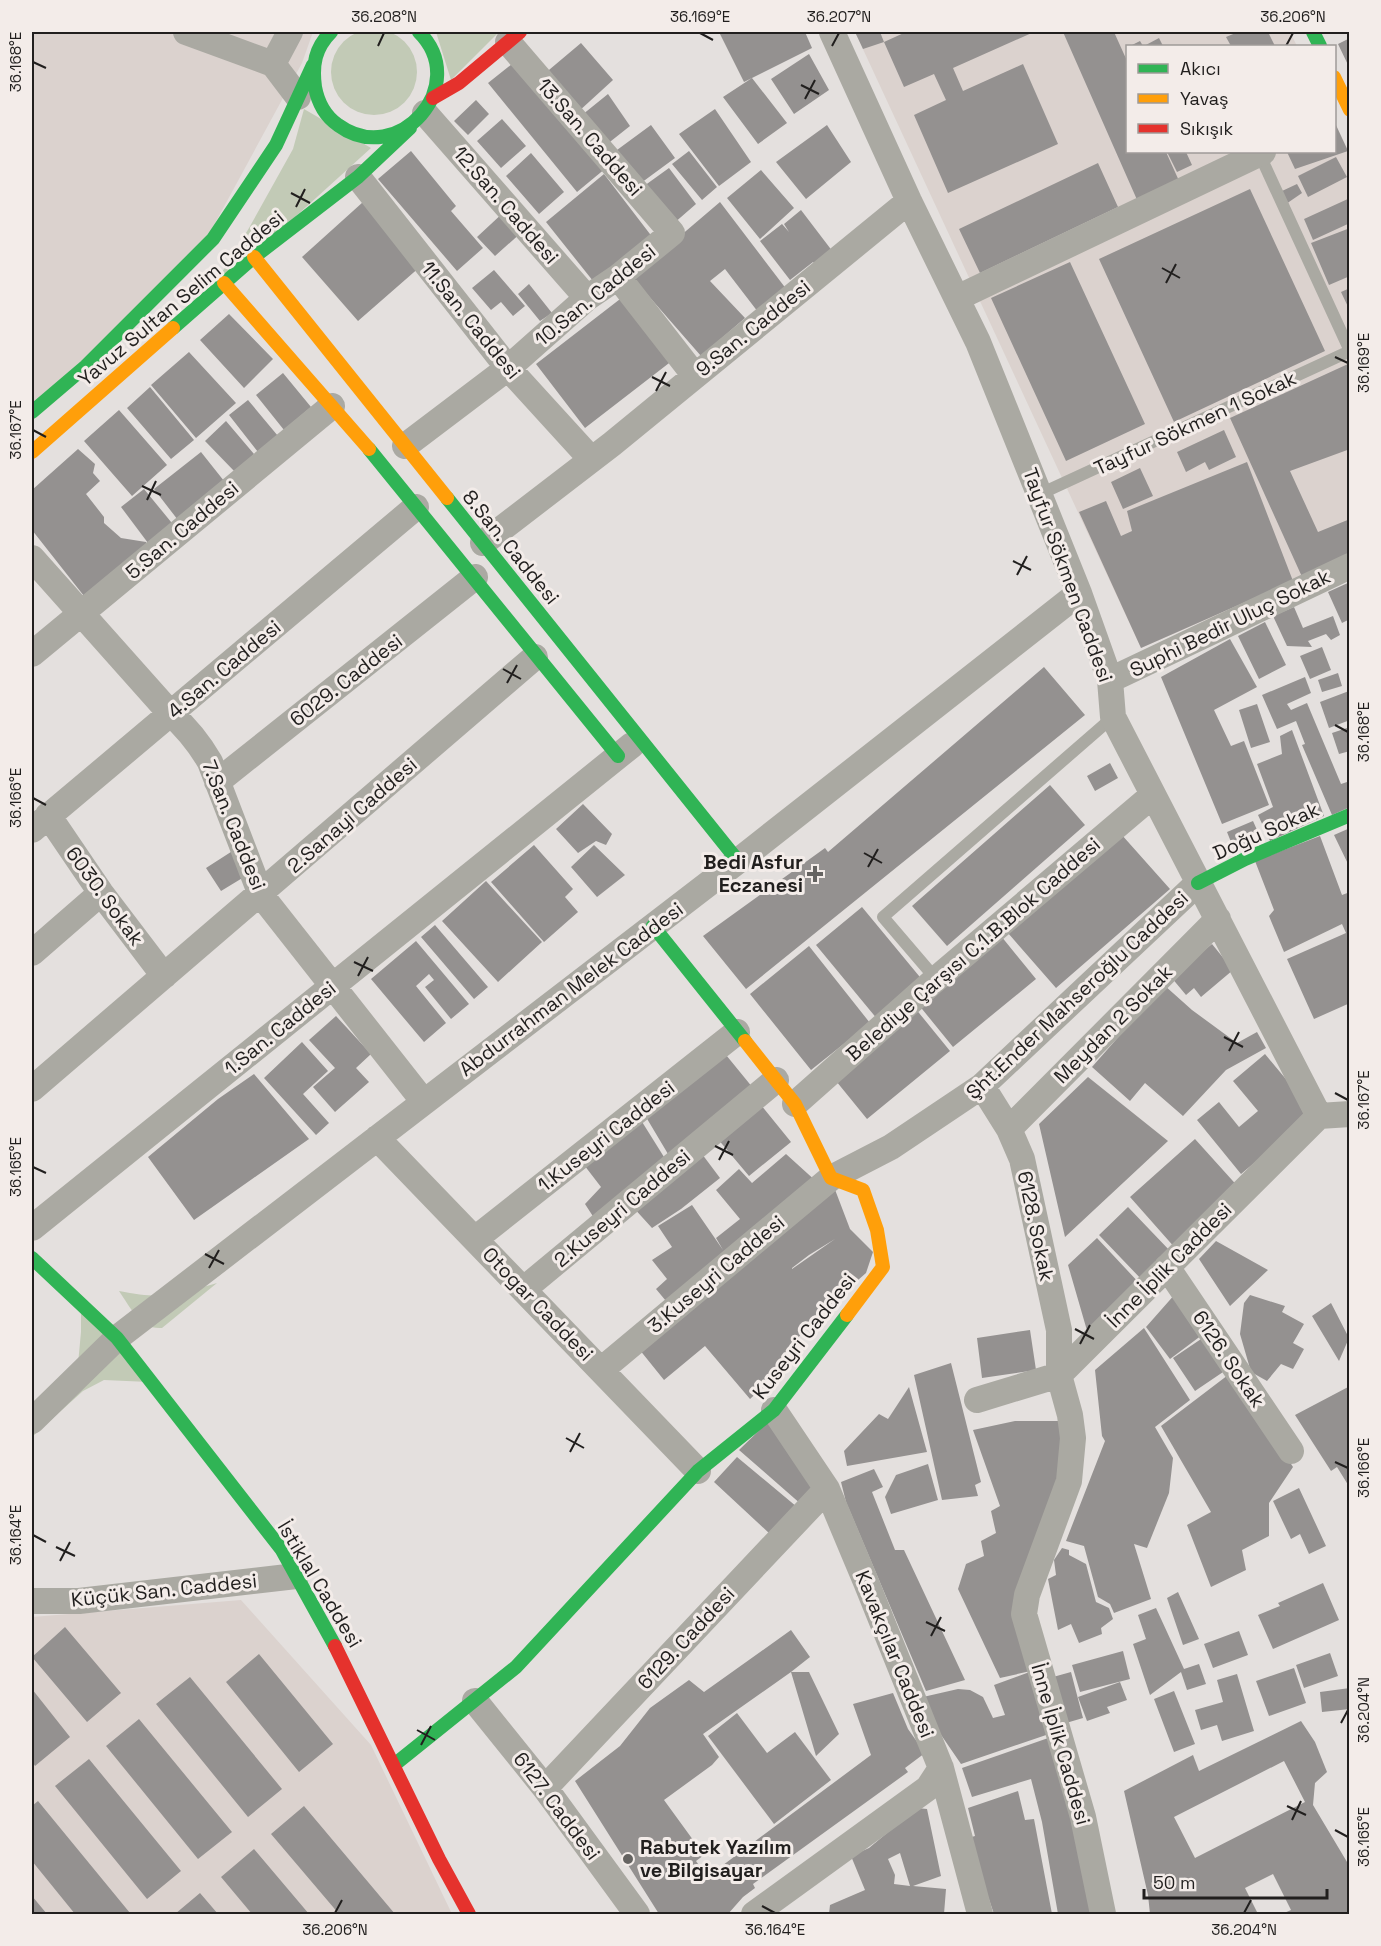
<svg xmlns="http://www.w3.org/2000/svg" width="1381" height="1946" font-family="'Space Grotesk',sans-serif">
  <rect width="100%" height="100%" fill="#e4e0de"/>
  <path fill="#dbd2ce" d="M32,32h281l-11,31 -113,208 -157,136z
    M855,32h435l7,14h-169v106h206l1,-29 15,31 -1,404 -208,90z
    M241,1600l130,145 81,169h-420v-297z"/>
  <path fill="#c2cab6" d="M331 72a43 43 0 1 1 86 0a43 43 0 1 1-86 0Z
    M436,32h63l-48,48z
    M304,109l67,39 -164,149 42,-69 44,-79z
    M217,1283l-55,45c-21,2 -32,-21 -43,-37 44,9 56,4 98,-8z
    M81,1297l68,85 -45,-2 -21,11 -51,46v-12l46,-61 3,-32z"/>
  <path fill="#949190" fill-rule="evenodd" d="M719,32h86l7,16 -68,34z
    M855,32h25l4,10 22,-10h128l-81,36 10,23 60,-27 35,80 -110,49 -34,-78 32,-15 -12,-26 -30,13 -20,-45 -21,7z
    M1063,32h51l14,31v89h38l14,31 -42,19z
    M1238,32h30l7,14h-44l-5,-9z
    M1159,38l4,8h-19z
    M1350,38v31l-12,-25z
    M1140,41l3,5h-13z
    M581,43l32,37 -35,32 -35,-37z
    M809,54l20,36 -35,24 -23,-35z
    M517,60l89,108 -29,24 -89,-109z
    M752,78l35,45 -29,21 -35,-47z
    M608,94l22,32 -24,19 -24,-30z
    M476,100l13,14 -21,21 -14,-14z
    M715,109l36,53 -32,24 -40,-52z
    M502,119l24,27 -25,22 -24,-27z
    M1335,123l13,28 -53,18 -8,-17h48z
    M651,125l24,33 -34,25 -24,-33z
    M827,125l24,37 -45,37 -30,-37z
    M411,151l45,55 -5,5 32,37 -26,23 -79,-92z
    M689,151l28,36 -15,13 -30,-36z
    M1167,152h19l6,13 -15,7z
    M531,153l33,39 -25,22 -33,-38z
    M1336,157l11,20 -39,20 -10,-21z
    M1098,163l20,44 -138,66 -21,-44z
    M669,168l27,36 -23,20 -29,-38z
    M761,170l33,38 -34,31 -33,-41z
    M604,174l49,64 -56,48 -51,-64z
    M1297,184l5,9 -16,11 -4,-13z
    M1250,189l75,162 -151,71 -75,-163z
    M1350,198v25l-37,17 -9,-21z
    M363,202l58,64 -63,55 -56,-64z
    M720,202l67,88 -29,22 -33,-43 -15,12 35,37 -44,38 -69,-79z
    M801,210l32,42 -17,13 -3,-3 -23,18 -30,-39 22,-17 7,8 -5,-8z
    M505,211l18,20 -28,25 -18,-19z
    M1350,228v48l-21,9 -18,-42z
    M1070,262l75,162 -79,37 -75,-163z
    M494,270l31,36 -12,10 -12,-14 -10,8 -19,-22z
    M529,284l23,29 -12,8 -22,-27z
    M1350,288v23l-9,-19z
    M624,296l49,64 -88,68 -49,-64z
    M229,314l44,45 -29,29 -44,-48z
    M189,352l47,51 -40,35 -45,-53z
    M1348,364l2,85 -60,22 28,61 32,-13v39l-47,21 -73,-161z
    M283,373l28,34 -27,23 -28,-35z
    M150,387l44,53 -23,19 -44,-51z
    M248,400l30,36 -20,16 -29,-37z
    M119,410l48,55 -35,31 -48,-55z
    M226,421l28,33 -18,19 -31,-32z
    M1224,430l12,27 -27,13 -4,-8 -19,10 -9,-20z
    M78,449l17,15 -2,9 7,8 -14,13 18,23v6l17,15 25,4 2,6 -64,48 -52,-66v-40z
    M201,452l27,34 -47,38 -27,-35z
    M1247,462l46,119 -152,67 -62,-136 27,-11 15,35 11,-5 -5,-20z
    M1140,468l13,28 -30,13 -12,-27z
    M144,489l32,39 -25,19 -30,-40z
    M1350,582v37l-8,4 -14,-31z
    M1294,607l9,21 30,-12 7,19 -9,5 -5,-6 -18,7 4,6 -25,-1 -14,-30z
    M1265,622l21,43 -27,14 -21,-43z
    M1230,639l27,48 -43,23 17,36 13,-5 25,64 -47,19 -61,-147z
    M1322,647l9,23 -21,9 -10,-23z
    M1044,667l41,48 -339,274 -43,-53 122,-88 3,4z
    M1338,673l4,13 -20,6 -4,-12z
    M1305,677l6,16 -24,11 4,6 16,-7 34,81 9,-3v26l-18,8 -30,-70 3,-1 -9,-23 -19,8 -15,-34z
    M1349,691l1,29 -21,8 -9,-26z
    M1257,704l13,38 -19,6 -12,-38z
    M1350,727v24l-11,3 -7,-21z
    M1292,730l32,86 -54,25 -12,-26 15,-8 -16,-43 25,-10 -2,-18z
    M1110,763l8,15 -23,13 -8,-15z
    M1050,785l35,40 -138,121 -35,-40z
    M583,804l29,30 -6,11 -10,-4 -18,12 -22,-24z
    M1253,821l9,20 -27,11 -8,-20z
    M1350,828v40l-16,-33z
    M1121,834l49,55 -114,99 -48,-55z
    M1320,836l22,59 8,-3v111l-36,16 -27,-60 59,-26 -4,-9 -58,28 -15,-36 5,-6 -19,-49z
    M534,845l39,44 -8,8 13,15 -34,30 -53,-60z
    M594,845l31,30 -28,22 -26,-30z
    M234,850l15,24 -28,17 -15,-23z
    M486,881l56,61 -44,40 -56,-61z
    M862,907l62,75 -46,38 -62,-75z
    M435,925l53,62 -14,12 -53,-62z
    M1001,936l35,43 -83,68 -35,-43z
    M416,941l53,63 -18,15 -26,-32 9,-7 -5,-6 -13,12 30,37 -22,19 -53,-63z
    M1212,944l21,26 -32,27 -7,-9 -8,7 -15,-18z
    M809,946l61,77 -59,47 -61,-76z
    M1164,985l28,25 45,33 20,-11 9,16 -40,22 -43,46 -38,-33 -15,18 -38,-34z
    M915,1008l35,43 -83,68 -35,-43z
    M336,1016l35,38 -15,14 13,14 -34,30 -22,-25 22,-19 -26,-28z
    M302,1042l26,29 -25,23 26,29 -13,12 -52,-57z
    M722,1050l31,38 -82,71 -28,-47z
    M1265,1054l49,59 -73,61 -44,-54 22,-18 20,25 19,-16 -25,-30z
    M254,1074l55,65 -115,81 -46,-63 70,-58z
    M1088,1077l80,64 -103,96 -26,-113z
    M761,1105l30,37 -42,34 -32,-38z
    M639,1117l30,48 -73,56 -11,-17 16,-17 -20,-26z
    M1195,1139l46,51 -65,59 -46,-52z
    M699,1150l21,28 -39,31 -29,19 -20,-22z
    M786,1154l32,29 -147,124 -15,-18 11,-10 -15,-19 20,-13 -14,-21 34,-21 31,45 -7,-12 24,-19 -24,-29 23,-21 13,14z
    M834,1187l16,42 23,23 -7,21 -51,45 -30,35 5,9 -40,37 -45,-53 -41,34 -25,-31zM835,1239l-43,30v-1l17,-13z
    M1128,1207l44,46 -29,28 -44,-46z
    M1097,1238l44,47 -53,49 -20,-69z
    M1216,1241l52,29 -38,36 -31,-47z
    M1176,1293l26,42 -32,24 -24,-32z
    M1250,1295l35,11 -3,6 22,12 -11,19 11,6 -11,20 -12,-5 -14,17 -16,-9 -11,-38 4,-31z
    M1331,1303l18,35 -10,23 -27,-45z
    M1144,1328l46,72 -35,27 18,31 -4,35 -22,55 -13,-4 17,55 -37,14 -4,-9 -12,-7 -14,-51 -18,-5 39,-100 -3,-5 -7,-66z
    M1030,1330l6,40 -54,8 -5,-40z
    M1204,1337l22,33 -31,21 -22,-33z
    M951,1363l30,119 -6,3 3,11 -36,4 -28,-125z
    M1232,1372l61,95 -24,36v33l-27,14 4,20 -35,17 -24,-62 24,-13 -50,-86z
    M1350,1386v102l-13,-21 -6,4 -36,-56z
    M909,1387l18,65 -80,14 -3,-15 35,-37 9,5z
    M772,1418l42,75 -12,12 -63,-55z
    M1015,1421h51l1,27 -48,151 33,134 -91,31 -24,-35 -14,-32 35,-8 12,1 13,7 10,21 12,-3 -11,-30 41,-15 -35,8 -42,-89 8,-25 18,-8 -3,-15 15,-8 -5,-22 9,-5 -27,-76z
    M737,1457l60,50 -27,27 -56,-52z
    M928,1464l10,36 -47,14 -6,-17 11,-22z
    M874,1469l9,18 -11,5 23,58h9l61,130 -39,11 -80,-189 -5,-20z
    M1299,1488l27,58 -17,8 -9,-20 -9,5 -18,-38z
    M1062,1548l7,2v5l17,9 10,38 13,6 4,11 -12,9 1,6 -23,9 -8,-19 -13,6 -10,-51 8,-4 -2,-15z
    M1323,1583l16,37 -66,29 -15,-34 22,-9 -2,-3z
    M1178,1592l21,47 -16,6 -16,-47z
    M1156,1608l28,61 15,-5 7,20 -19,6 -6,-18 -31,23 -17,-51 13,-5 -8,-24z
    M65,1627l56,66 -34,29 -55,-65z
    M791,1630l19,27 -19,15h18l30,62 -23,22 -25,-84 -88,62 16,23 -7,8 -48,35 40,55 -8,6 11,16 164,-122 -18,-51 40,-11 15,36 17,24 -20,15 3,4 -155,112 2,4 -12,9 -15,17h-69l-84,-133 45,-35 30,-38 39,-28 15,12z
    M1239,1631l9,24 -35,13 -9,-24z
    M1123,1651l7,28 -50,13 -8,-27z
    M1330,1653l8,23 -34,12 -8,-23z
    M259,1654l74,90 -34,28 -73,-90z
    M1294,1668l12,35 -37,13 -13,-35z
    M1071,1672l12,46 -17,5 -13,-46z
    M1237,1674l17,57 -32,10 -5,-16 -16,5 -6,-20 28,-8 -6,-22z
    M190,1677l92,112 -34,28 -92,-113z
    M1120,1682l7,18 -20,7 3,6 -23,8 -9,-24z
    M1350,1688v21l-28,3 -2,-20z
    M32,1689l38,48 -35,29 -3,-5z
    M1174,1691l21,53 -21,8 -20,-53z
    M737,1713l30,40 28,-21 36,48 -57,44 -66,-88z
    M139,1719l93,113 -34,27 -92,-113z
    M1301,1721l14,21 12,30 -12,11 -2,22 37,62v31l-3,3 3,13h-68l9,-4 -18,-36 -28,14 13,26h-108l-2,-19 -24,-104 69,-36 6,16zM1284,1761l21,41 -110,56 -21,-41z
    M1054,1736l44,178h-40l-16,-92 -11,-43 -59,18 -10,-29z
    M89,1759l92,112 -34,28 -92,-113z
    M1018,1791l7,29 9,-1 18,95h-58l-26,-76 7,-2 -7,-28z
    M38,1801l92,112 -1,1h-54l-43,-53v-55z
    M304,1806l91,108h-56l-68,-80z
    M917,1808l10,1 14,67 -28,10 33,3 -2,25h-115l1,-9 35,-15 -14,-34 18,-8zM900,1853l10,33 -16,-2 1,-9 -7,-16z
    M254,1849l55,65h-57l-31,-37z
    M200,1893l18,21h-43z
    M32,1896l15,18h-15z"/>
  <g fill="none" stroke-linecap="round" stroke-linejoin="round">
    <path stroke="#aaa9a2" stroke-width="12" d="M1259,153l91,198
      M1040,494l310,-143
      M936,979l-53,-62 230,-200"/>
    <path stroke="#aaa9a2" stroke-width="26" d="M186,32l87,32 25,33
      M832,32l77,169 69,141 101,251 31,87 3,37 206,399
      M273,64l17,-32
      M425,113l162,185
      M358,177l150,191 83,91
      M618,277l77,99
      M957,298l306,-146
      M405,446l103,-78 79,-70 31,-21 54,-44 -164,-191
      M483,543l129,-99 297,-243
      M32,558l138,155c17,15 29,30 40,49l51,133 163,207
      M32,654l300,-248
      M1110,680l240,-114
      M217,782l258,-205
      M48,815l53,78 63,83
      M32,830l384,-323
      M32,953l69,-60
      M982,1086l27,43 13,30 37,171v45l11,40 3,23 -4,43 -42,114 -3,19 59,203 20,97
      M32,1089l503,-432
      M795,1104l141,-125 217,-184
      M1319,1116l31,-2
      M1009,1129l209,-210
      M377,1138l321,333
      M32,1228l600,-483
      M475,1239l262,-207
      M1167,1267l124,184
      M524,1289l252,-209
      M601,1370l230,-192 60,-31 91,-61 216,-203
      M977,1400l82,-25 260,-259
      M774,1410l53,79 39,93 75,186 39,146
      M32,1421l85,-83 621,-477 341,-268
      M32,1601h47l217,-25
      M475,1701l70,87 92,126
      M545,1788l282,-299
      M754,1914l174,-126 13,-20"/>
    <path stroke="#30b455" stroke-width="14" d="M331,32c-16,16 -19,33 -16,55 3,16 10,29 23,38 60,44 134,-40 81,-93
      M1313,32l7,14
      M173,328l81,-71 104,-80 52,-49
      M32,412l54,-46 127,-127 63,-94 37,-80
      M369,449l249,307
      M447,498l291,363
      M1198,883l47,-24 105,-44
      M653,926l92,115
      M32,1258l85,80 165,212 53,96
      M394,1765l122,-98 182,-196 76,-61 73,-95"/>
    <path stroke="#ff9f0a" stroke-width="14" d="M1334,77l16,33
      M254,257l193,241
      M224,283l145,166
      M32,452l141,-124
      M745,1041l50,63 36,74 32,12 14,40 6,37 -36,48"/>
    <path stroke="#e5322d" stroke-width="14" d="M433,98l26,-15 61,-51
      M335,1646l104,213 30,55"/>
  </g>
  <path fill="none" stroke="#211f1e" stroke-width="2" d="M700,33l13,7M378,46l6,-13M832,46l7,-13M1286,46l7,-13M33,62l13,6M801,85l18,9M805,99l10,-19M291,193l19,10M296,207l9,-18M1162,268l18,10M1166,283l10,-19M1335,357l13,6M652,377l18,9M656,391l10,-19M33,430l13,7M142,486l19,9M147,500l9,-19M1013,561l18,9M1017,575l10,-19M503,669l18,10M507,683l10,-18M1335,725l13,7M33,798l13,7M864,853l18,10M868,867l10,-18M354,962l19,9M358,976l10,-19M1224,1037l19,10M1229,1051l10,-19M1335,1093l13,7M715,1146l18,9M719,1160l10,-19M33,1167l13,6M205,1254l19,10M209,1268l10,-18M1075,1329l19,10M1080,1344l10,-19M566,1438l18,10M570,1452l10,-19M1335,1462l13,6M33,1535l13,7M56,1547l19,9M60,1561l10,-19M926,1622l19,9M931,1636l10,-19M1341,1723l7,-13M417,1730l18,10M421,1745l10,-19M1287,1806l19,9M1292,1820l9,-19M1335,1830l13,7M762,1906l13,7M335,1913l7,-13M1244,1913l7,-13"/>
  <g fill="#656361" stroke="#f3ece9" stroke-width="2">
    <path d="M812 865h6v6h6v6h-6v6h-6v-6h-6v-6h6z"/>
    <circle cx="628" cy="1859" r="6"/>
  </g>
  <g text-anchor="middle" stroke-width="6" stroke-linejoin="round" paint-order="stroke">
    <g font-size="20" fill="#211f1e" stroke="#f3ece9">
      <text transform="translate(590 137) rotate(49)" y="7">13.San. Caddesi</text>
      <text transform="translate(506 205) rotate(49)" y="7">12.San. Caddesi</text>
      <text transform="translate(595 295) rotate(-39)" y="7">10.San. Caddesi</text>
      <text transform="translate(181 298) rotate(-40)" y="7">Yavuz Sultan Selim Caddesi</text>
      <text transform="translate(471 320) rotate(51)" y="7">11.San. Caddesi</text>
      <text transform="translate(753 328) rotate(-39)" y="7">9.San. Caddesi</text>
      <text transform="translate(1195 423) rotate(-25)" y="7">Tayfur Sökmen 1 Sokak</text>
      <text transform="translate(182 530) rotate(-40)" y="7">5.San. Caddesi</text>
      <text transform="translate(511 547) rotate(51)" y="7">8.San. Caddesi</text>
      <text transform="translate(1068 575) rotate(70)" y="7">Tayfur Sökmen Caddesi</text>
      <text transform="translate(1230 623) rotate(-26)" y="7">Suphi Bedir Uluç Sokak</text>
      <text transform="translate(224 669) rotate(-40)" y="7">4.San. Caddesi</text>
      <text transform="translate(346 680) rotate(-38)" y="7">6029. Caddesi</text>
      <text transform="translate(352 815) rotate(-41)" y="7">2.Sanayi Caddesi</text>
      <text transform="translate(234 825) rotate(68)" y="7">7.San. Caddesi</text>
      <text transform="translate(1266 831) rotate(-24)" y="7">Doğu Sokak</text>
      <text transform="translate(105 896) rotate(54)" y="7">6030. Sokak</text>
      <text transform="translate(973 949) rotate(-41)" y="7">Belediye Çarşısı C.1.B.Blok Caddesi</text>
      <text transform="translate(571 989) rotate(-37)" y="7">Abdurrahman Melek Caddesi</text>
      <text transform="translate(1077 995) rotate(-43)" y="7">Şht.Ender Mahseroğlu Caddesi</text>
      <text transform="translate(1113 1024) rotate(-45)" y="7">Meydan 2 Sokak</text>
      <text transform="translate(280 1028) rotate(-39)" y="7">1.San. Caddesi</text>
      <text transform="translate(606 1136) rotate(-38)" y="7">1.Kuseyri Caddesi</text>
      <text transform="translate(622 1208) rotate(-40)" y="7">2.Kuseyri Caddesi</text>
      <text transform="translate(1036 1226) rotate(78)" y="7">6128. Sokak</text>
      <text transform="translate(1169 1265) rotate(-45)" y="7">İnne İplik Caddesi</text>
      <text transform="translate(716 1274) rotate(-40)" y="7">3.Kuseyri Caddesi</text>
      <text transform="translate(538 1304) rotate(46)" y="7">Otogar Caddesi</text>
      <text transform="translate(804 1336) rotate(-52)" y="7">Kuseyri Caddesi</text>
      <text transform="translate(1229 1359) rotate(56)" y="7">6126. Sokak</text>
      <text transform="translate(320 1584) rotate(59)" y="7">İstiklal Caddesi</text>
      <text transform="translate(164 1590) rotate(-6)" y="7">Küçük San. Caddesi</text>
      <text transform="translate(686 1638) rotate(-47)" y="7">6129. Caddesi</text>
      <text transform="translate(895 1654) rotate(68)" y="7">Kavakçılar Caddesi</text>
      <text transform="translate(1061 1744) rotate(74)" y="7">İnne İplik Caddesi</text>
      <text transform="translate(557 1806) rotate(53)" y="7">6127. Caddesi</text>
    </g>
    <g font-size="20" font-weight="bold" fill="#211f1e" stroke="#f3ece9" text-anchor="end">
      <text x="803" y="869">Bedi Asfur<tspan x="803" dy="23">Eczanesi</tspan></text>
      <text x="640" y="1854" text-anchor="start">Rabutek Yazılım<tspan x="640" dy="23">ve Bilgisayar</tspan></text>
    </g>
  </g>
  <rect width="1381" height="1946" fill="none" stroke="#f3ece9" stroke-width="66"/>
  <rect x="1126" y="45" width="210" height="108" fill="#f3ece9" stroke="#9f9a98" stroke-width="1.5"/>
  <rect x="1138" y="64" width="30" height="9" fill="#30b455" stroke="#9f9a98" stroke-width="1.5"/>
  <text x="1180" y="75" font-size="18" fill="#211f1e">Akıcı</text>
  <rect x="1138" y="94" width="30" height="9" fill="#ff9f0a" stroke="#9f9a98" stroke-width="1.5"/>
  <text x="1180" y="105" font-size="18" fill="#211f1e">Yavaş</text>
  <rect x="1138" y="124" width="30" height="9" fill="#e5322d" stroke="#9f9a98" stroke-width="1.5"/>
  <text x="1180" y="135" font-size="18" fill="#211f1e">Sıkışık</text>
  <path d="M1144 1889v9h183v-9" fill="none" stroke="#211f1e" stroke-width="3"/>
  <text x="1153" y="1889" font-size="18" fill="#211f1e" stroke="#f3ece9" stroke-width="4.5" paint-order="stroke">50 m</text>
  <rect x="33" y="33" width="1315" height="1880" fill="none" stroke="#211f1e" stroke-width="2"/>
  <g font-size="15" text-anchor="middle" fill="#211f1e">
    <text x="384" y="22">36.208°N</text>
    <text x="700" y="22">36.169°E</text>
    <text x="839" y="22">36.207°N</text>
    <text x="1293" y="22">36.206°N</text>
    <text transform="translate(16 62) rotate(-90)" y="5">36.168°E</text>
    <text transform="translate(1364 363) rotate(-90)" y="5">36.169°E</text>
    <text transform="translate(16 430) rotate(-90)" y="5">36.167°E</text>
    <text transform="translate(1364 732) rotate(-90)" y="5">36.168°E</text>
    <text transform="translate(16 798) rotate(-90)" y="5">36.166°E</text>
    <text transform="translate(1364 1100) rotate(-90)" y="5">36.167°E</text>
    <text transform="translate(16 1167) rotate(-90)" y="5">36.165°E</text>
    <text transform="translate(1364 1468) rotate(-90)" y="5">36.166°E</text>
    <text transform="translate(16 1535) rotate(-90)" y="5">36.164°E</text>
    <text transform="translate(1364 1710) rotate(-90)" y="5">36.204°N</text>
    <text transform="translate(1364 1837) rotate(-90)" y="5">36.165°E</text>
    <text x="335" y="1935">36.206°N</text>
    <text x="775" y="1935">36.164°E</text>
    <text x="1244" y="1935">36.204°N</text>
  </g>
</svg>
